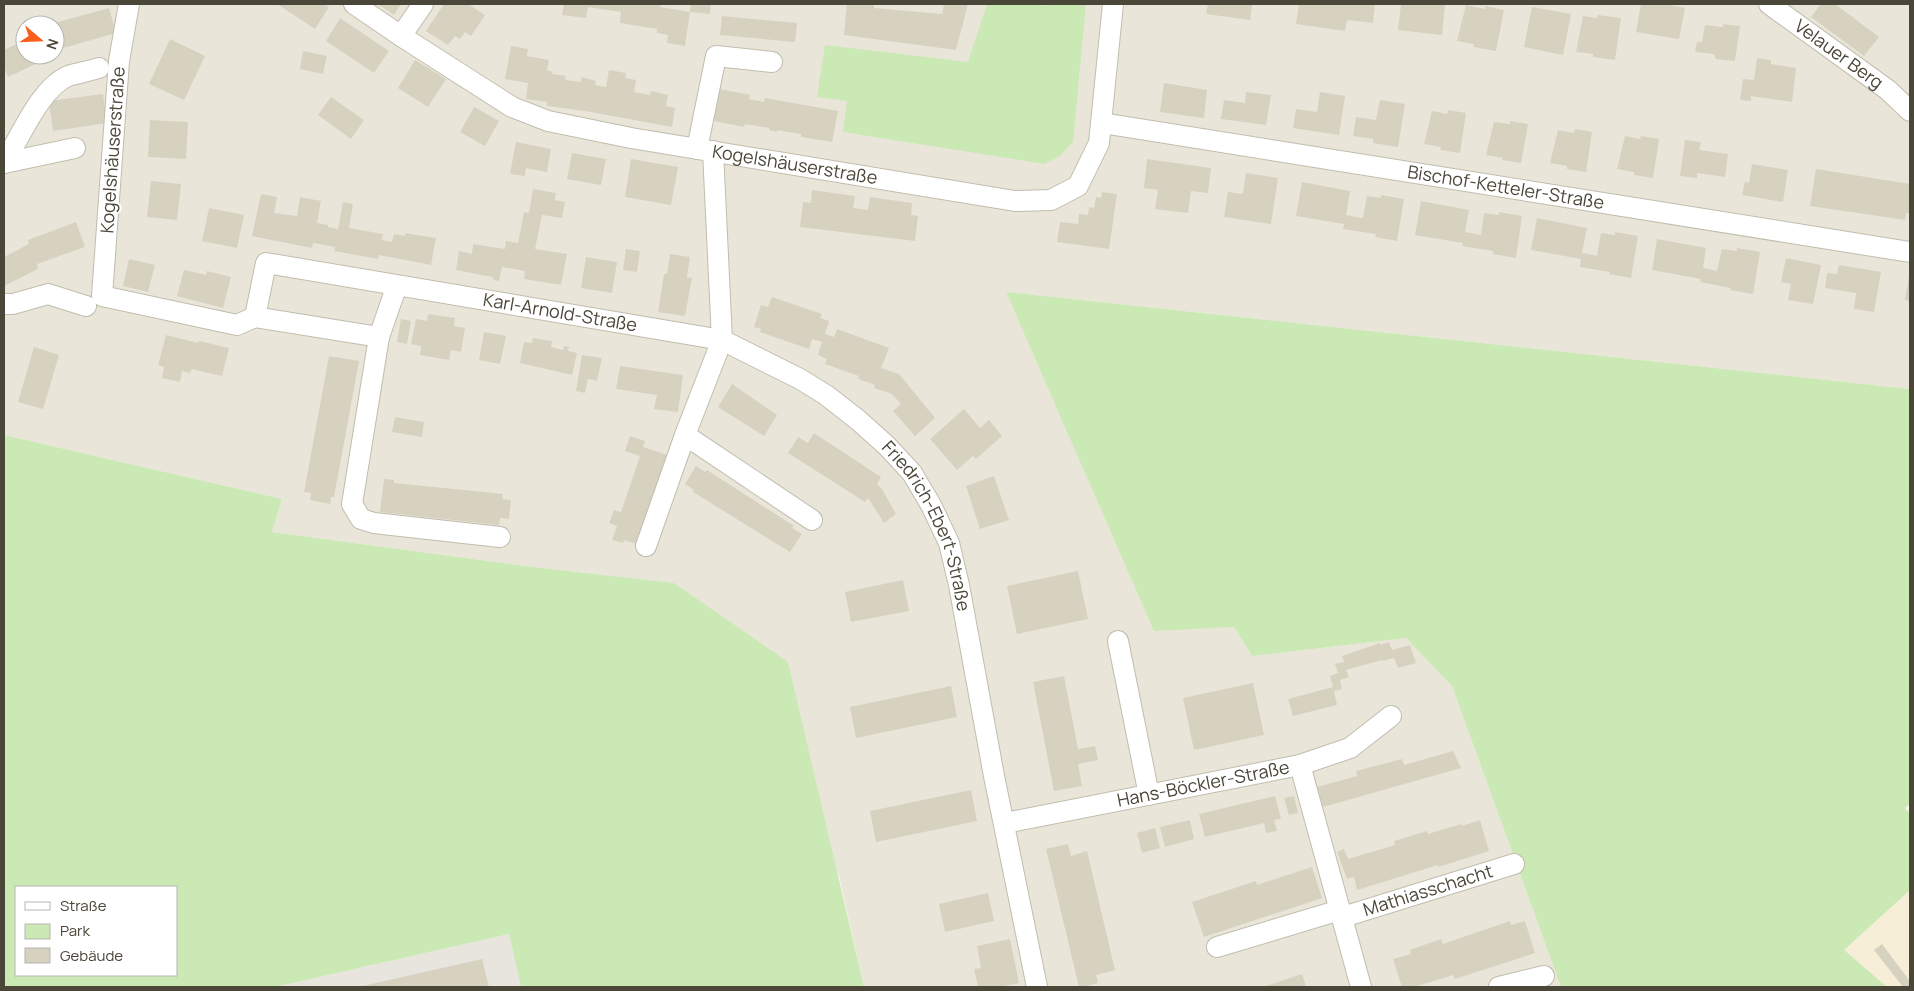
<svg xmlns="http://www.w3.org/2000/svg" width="1914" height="991" font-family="Manrope,sans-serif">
  <rect width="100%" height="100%" fill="#f5f4eb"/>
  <path fill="#e9e6d9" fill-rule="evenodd" d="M4,4h1906v385l-904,-97 148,338 80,-3 18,29 154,-18 46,48 109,301h-697l-25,-112 -165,-292 -150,-17 -252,-34 10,-33 -278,-64zM25,25h30v30h-30z"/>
  <path fill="#f6eed7" d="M1910,890v97h-23l-43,-37z"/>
  <path fill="#e8e5df" d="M509,934l12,53h-246z"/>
  <path fill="#cae9b4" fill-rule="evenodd" d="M987,4h48l9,2 1,-2h41l-13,138 -13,14 -16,8 -201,-32 4,-31 -30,-4 8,-52 143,17z
    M1006,292l904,97v415l-5,4 5,6v76l-66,60 43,37h-326l-109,-301 -46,-48 -154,18 -18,-29 -80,4z
    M4,435l278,64 -10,33 252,34 150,17 114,79 76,325h-343l-12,-53 -234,53h-271zM16,887h160v88h-160z"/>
  <path fill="#d7d1c0" d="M277,4h47l5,3 -14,22z
    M378,4h23l-7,11z
    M444,4h24l17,11 -14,21 -6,-4 -5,7 -5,-3 -7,9 -22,-14z
    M564,4h97l-1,3 30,5 1,-8h20l-1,10 -20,-2 -5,34 -18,-3 1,-8 -11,-2v-4l-37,-6 1,-11 -33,-5 -2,11 -24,-3z
    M847,4h27v4l68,6 2,-10h24l-12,46 -112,-15z
    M1208,4h44l-2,16 -44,-6z
    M1299,4h76l-2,19 -26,-3 -2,11 -49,-7z
    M1401,4h44l-3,31 -44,-5z
    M1641,4h24l20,4 -6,31 -43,-7z
    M1821,4h14l44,33 -15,19 -53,-39z
    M1466,5l19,4v-3l19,4 -8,41 -23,-4 1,-3 -17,-3z
    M1532,7l39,7 -8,41 -39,-8z
    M109,8l7,25 -56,16 2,3 -7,3v-30l-4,-1z
    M1598,15l23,3 -6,42 -22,-3v-3l-17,-2 7,-36 14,2z
    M722,16l75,7 -2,19 -75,-7z
    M340,18l49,33 -15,22 -48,-32z
    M1723,24l17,2 -5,35 -19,-2 -2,-5 -19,-2 2,-10h5l3,-17 18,2z
    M170,39l35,17 -21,44 -35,-16z
    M25,40v15h30l-47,22 -4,-10v-17z
    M511,46l17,3 -1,7 22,4 -2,10 6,2 -1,2 14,2 -1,4 16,2v-5l15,4 -1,4 11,2 3,-17 17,3 -1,5 11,2 -2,12 16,3 1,-4 17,4 -2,11 9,2 -3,19 -87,-16 -38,-5v-4l-21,-3 2,-16 -23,-4z
    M303,51l24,5 -4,18 -23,-5z
    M1757,58l14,2v4l25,4 -4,34 -41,-6v5l-11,-1 3,-21 11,1z
    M415,60l31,19 -18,28 -30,-19z
    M1164,83l43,7 -3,28 -44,-6z
    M720,89l30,6 -1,4 15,3 1,-4 73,13 -6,31 -31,-5v-3l-24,-4v2l-8,-2v-2l-24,-4 -1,3 -30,-6z
    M1246,92l25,3 -5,30 -45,-6 3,-19 21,3z
    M1320,92l25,4 -6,39 -46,-7 3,-19 21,3z
    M103,94l4,29 -54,8 -4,-30z
    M331,97l33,23 -13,19 -33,-24z
    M1380,100l25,4 -7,43 -25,-4v-4l-20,-3 3,-19 20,3z
    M474,107l25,14 -14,25 -25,-14z
    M1448,110l18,3 -6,40 -20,-3 1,-3 -17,-3 8,-33 15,3z
    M150,120l38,2 -2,37 -38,-2z
    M1510,121l18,3 -7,39 -19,-3 1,-2 -17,-3 8,-33 16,2z
    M1575,129l17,3 -6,40 -19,-3v-3l-17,-3 8,-33 16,3z
    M1625,136l15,3 1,-3 18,3 -6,39 -19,-3v-3l-17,-3z
    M1685,140l16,2 -2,8 29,4 -3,23 -28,-4v5l-17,-2z
    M516,142l35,7 -4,23 -21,-4 -1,8 -15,-2z
    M572,153l34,6 -5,26 -34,-6z
    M631,159l47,8 -7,38 -46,-8z
    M1147,159l64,9 -3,25 -17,-2 -3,22 -33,-4 3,-19 -14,-2z
    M1752,164l36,6 -5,32 -41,-7 3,-13 4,1z
    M1816,169l94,15 -1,13h1v16h-4l-1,7 -95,-14z
    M1246,173l32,5 -7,46 -47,-7 4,-25 15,2z
    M151,181l30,3 -4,36 -30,-3z
    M1302,182l48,9 -4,24 15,3h2l4,-22 14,2v-3l23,4 -7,42 -22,-4 1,-3 -33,-5 1,-5 -48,-8z
    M533,189l23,4 -1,7 10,2 -3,16 -20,-3 -7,34 32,5 -6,31 -37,-6 1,-8 -23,-4 -3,14 -5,-1 -2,-3 -36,-7 3,-19 13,3 1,-10 32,5 1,-8 12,2 6,-31 5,1z
    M812,190l43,6 -2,12 15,2 2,-13 42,6 -1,12 7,1 -3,25 -115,-14 3,-25 8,1z
    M1102,192l15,2 -8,55 -52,-7 3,-20 18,2 1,-10 9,1 1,-8 5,1 2,-11 5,1z
    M261,194l16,3 -3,16 23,3 3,-19 21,4 -4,22 11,2v2l10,2 5,-27 10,2 -4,24 34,6 -1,6 10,2 2,-8 11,2v-3l31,5 -5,27 -52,-10 -1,4 -44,-8 1,-4 -22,-4 -1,5 -60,-12z
    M1421,201l48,9 -4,22 16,3 3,-22 15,2v-3l23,4 -6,42 -23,-4v-3l-31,-5 1,-3 -48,-8z
    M209,208l35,7 -7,33 -35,-7z
    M1537,218l50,10 -5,25 7,1 8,2 4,-23 14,2v-3l23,4 -7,42 -22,-4 1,-2 -30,-5 1,-8 -50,-9z
    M76,222l9,25 -48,17 1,5 -34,17v-29l25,-13 -1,-4z
    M1657,239l49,9 -3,20 14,3 5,-22 15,2v-3l23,4 -7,42 -23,-4 1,-2 -31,-6 1,-3 -49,-9z
    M626,249l14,2 -3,21 -14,-2z
    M670,254l20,3 -3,20 5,1 -7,38 -27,-4 6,-38h3z
    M586,257l31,5 -5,31 -31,-5z
    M1786,258l35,7 -8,39 -25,-4 3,-16 -10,-2z
    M129,259l26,6 -7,27 -25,-6z
    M1839,265l42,7 -7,40 -20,-3 2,-16 -31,-5 2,-15 10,1z
    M184,270l22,5 1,-4 24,6 -8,31 -46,-12z
    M1909,276l1,1v24l-5,-1z
    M772,297l50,17 -2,4 9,3 -4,13 9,3 3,-8 52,19 -8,20 18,6 36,44 -20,18 -22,-25 8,-7 -9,-10 -18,-6 1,-3 -17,-6 1,-3 -34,-12 2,-5 -9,-4 4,-13 -10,-3 -3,10 -49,-17 1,-3 -7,-2 7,-22 7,2z
    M428,314l27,4 -1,8 11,2 -4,24 -10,-2 -2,10 -29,-5 1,-9 -10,-2 5,-25 11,2z
    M401,319l10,2 -4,23 -10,-2z
    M484,332l22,4 -6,28 -21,-4z
    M166,335l32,8 1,-2 30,7 -7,28 -30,-7 -2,4 -8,-2 -2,11 -18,-4 2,-11 -6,-2z
    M533,338l19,3 -1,6 12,3 1,-4 5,1 -1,4 9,2 -5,22 -52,-12 4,-21 8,1z
    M34,347l25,8 -16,54 -25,-7z
    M582,355l20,3 -5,23 -9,-2 -3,14 -9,-2z
    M329,356l30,5 -25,136h-3l-1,7 -20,-4 1,-7 -7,-1z
    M620,366l63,9 -5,37 -24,-3 3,-14 -41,-6z
    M732,384l45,31 -13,21 -46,-29z
    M964,409l16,19 9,-8 13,16 -26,23 -3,-3 -16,14 -27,-31z
    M395,417l29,5 -2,15 -30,-5z
    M814,433l67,44 -4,7 5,5 14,25 -12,9 -16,-25 -3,4 -77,-49 10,-16 10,6z
    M630,436l15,5 -2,6 24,8 -31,89 -12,-4 -1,3 -11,-3 5,-14 -8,-3 5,-13 7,2 19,-56 -15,-5z
    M696,466l9,6 2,-2 87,56 -2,2 10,6 -12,18 -97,-60 1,-2 -9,-6z
    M994,476l15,44 -29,9 -14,-43z
    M384,479l10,1v3l109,11 -1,5 9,1 -2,19 -9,-1 -1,7 -119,-13z
    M1078,571l10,48 -71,15 -10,-48z
    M903,580l6,31 -58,11 -6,-30z
    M1389,642l3,8 18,-5 6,18 -18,5 -4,-10 -12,3v-1l-36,10 3,7 -9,3 2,9 -8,2 3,14 -44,11 -5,-17 45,-12 -3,-11 8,-3 -3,-9 9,-2 -2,-6 38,-13v2z
    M1064,676l14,73 17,-3 3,14 -20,4 4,22 -28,5 -21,-109z
    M1253,683l11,52 -70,15 -11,-52z
    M951,686l6,31 -101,21 -6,-31z
    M1453,751l8,17 -138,39 -6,-20 40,-11 -1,-5 46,-12 2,6z
    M971,790l6,31 -101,21 -6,-31z
    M1275,796l6,23 -7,1 3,11 -11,2 -2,-10 -59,14 -6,-23z
    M1294,796l4,17 -9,2 -5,-17z
    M1190,820l4,19 -29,8 -5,-20z
    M1480,820l9,31 -51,16v-2l-81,25 -3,-13 -7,2 -10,-27 7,-3 4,10 47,-14 -1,-4 33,-10 1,3 33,-10 1,2z
    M1155,828l5,20 -18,5 -5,-20z
    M1068,844l3,12 16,-5 28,119 -19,5 2,8 -15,4h-4l-33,-138z
    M1312,867l10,31 -118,39 -12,-35 64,-21 1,4z
    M988,893l6,28 -49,11 -6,-28z
    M1510,921l1,4 14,-4 10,32 -80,26 -2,-4 -39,12h-12l-9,-28 18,-5 -1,-4 31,-11 2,5z
    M1010,939l9,44 -20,4h-21l-4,-18 7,-1 -4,-22z
    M1882,944l27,36 1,-1v8h-7l-29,-37z
    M482,959l7,28h-126v-1z
    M1302,974l4,13h-43z"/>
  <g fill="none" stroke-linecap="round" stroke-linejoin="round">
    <defs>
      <g id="minor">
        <path d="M129,4l-10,57 -17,235 135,29 18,-8"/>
        <path id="s1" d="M354,4l47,32 111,71 36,14 83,17 384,63 36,-1 27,-14 21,-43 14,-139"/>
        <path id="s2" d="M1769,4l119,86 22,21"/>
        <path d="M401,36l22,-32"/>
        <path id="s3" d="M1102,123l808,129"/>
        <path d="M697,149l19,-93 56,6"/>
        <path id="s4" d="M713,151l9,189 78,39 26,16 32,25 29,26 25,27 19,32 18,38 10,42 35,191 43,211"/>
        <path d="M4,163c16,-25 36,-75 64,-87 10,-3 21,-5 31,-8"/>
        <path d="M4,163l71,-15"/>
        <path id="s5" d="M397,285l-18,52 -124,-20 11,-54 456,77 -37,95 -39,111"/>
        <path d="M4,304h9l35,-10 38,12"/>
        <path d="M379,337l-27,167 9,15 13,4 126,14"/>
        <path d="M685,435l127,85"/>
        <path d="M1118,641l31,154"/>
        <path d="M1300,765l61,222"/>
        <path id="s6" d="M1005,823l295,-58 50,-17 41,-32"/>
        <path id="s7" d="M1343,917l171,-53"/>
        <path d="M1217,947l123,-37"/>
        <path d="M1499,987l45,-11"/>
      </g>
    </defs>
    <use href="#minor" stroke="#c1bdad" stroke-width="22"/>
    <use href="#minor" stroke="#fff" stroke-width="20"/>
  </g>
  <g text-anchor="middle" stroke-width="4" stroke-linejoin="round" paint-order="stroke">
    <g font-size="18" fill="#4a4638" stroke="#fff">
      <text dy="6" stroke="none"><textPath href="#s2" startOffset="86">Velauer Berg</textPath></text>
      <text transform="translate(113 150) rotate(-86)" y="6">Kogelshäuserstraße</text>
      <text dy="6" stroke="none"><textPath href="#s1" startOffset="478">Kogelshäuserstraße</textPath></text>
      <text dy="6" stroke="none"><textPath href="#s3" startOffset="409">Bischof-Ketteler-Straße</textPath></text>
      <text dy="6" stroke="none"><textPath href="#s5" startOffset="534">Karl-Arnold-Straße</textPath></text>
      <text dy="6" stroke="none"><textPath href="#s4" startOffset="478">Friedrich-Ebert-Straße</textPath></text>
      <text dy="6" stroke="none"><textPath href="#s6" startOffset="202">Hans-Böckler-Straße</textPath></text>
      <text dy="6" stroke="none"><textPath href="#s7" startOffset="89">Mathiasschacht</textPath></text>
    </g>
  </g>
  <rect width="1914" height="991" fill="none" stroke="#4a4638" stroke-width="10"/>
  <rect x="15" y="886" width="162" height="90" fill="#ffffff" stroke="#b7b5af"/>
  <rect x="25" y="902" width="25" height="8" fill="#ffffff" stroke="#b7b5af"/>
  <text x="60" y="911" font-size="15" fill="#4a4638">Straße</text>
  <rect x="25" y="924" width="25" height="15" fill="#cae9b4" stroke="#b7b5af"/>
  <text x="60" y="936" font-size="15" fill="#4a4638">Park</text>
  <rect x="25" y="948" width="25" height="15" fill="#d7d1c0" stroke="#b7b5af"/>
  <text x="60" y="961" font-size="15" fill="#4a4638">Gebäude</text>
  <g transform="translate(40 40) rotate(109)"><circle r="24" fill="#ffffff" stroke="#b7b5af"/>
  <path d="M0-4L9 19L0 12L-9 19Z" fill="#fa5e1d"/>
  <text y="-8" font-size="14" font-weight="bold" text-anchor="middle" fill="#4a4638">N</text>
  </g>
</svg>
